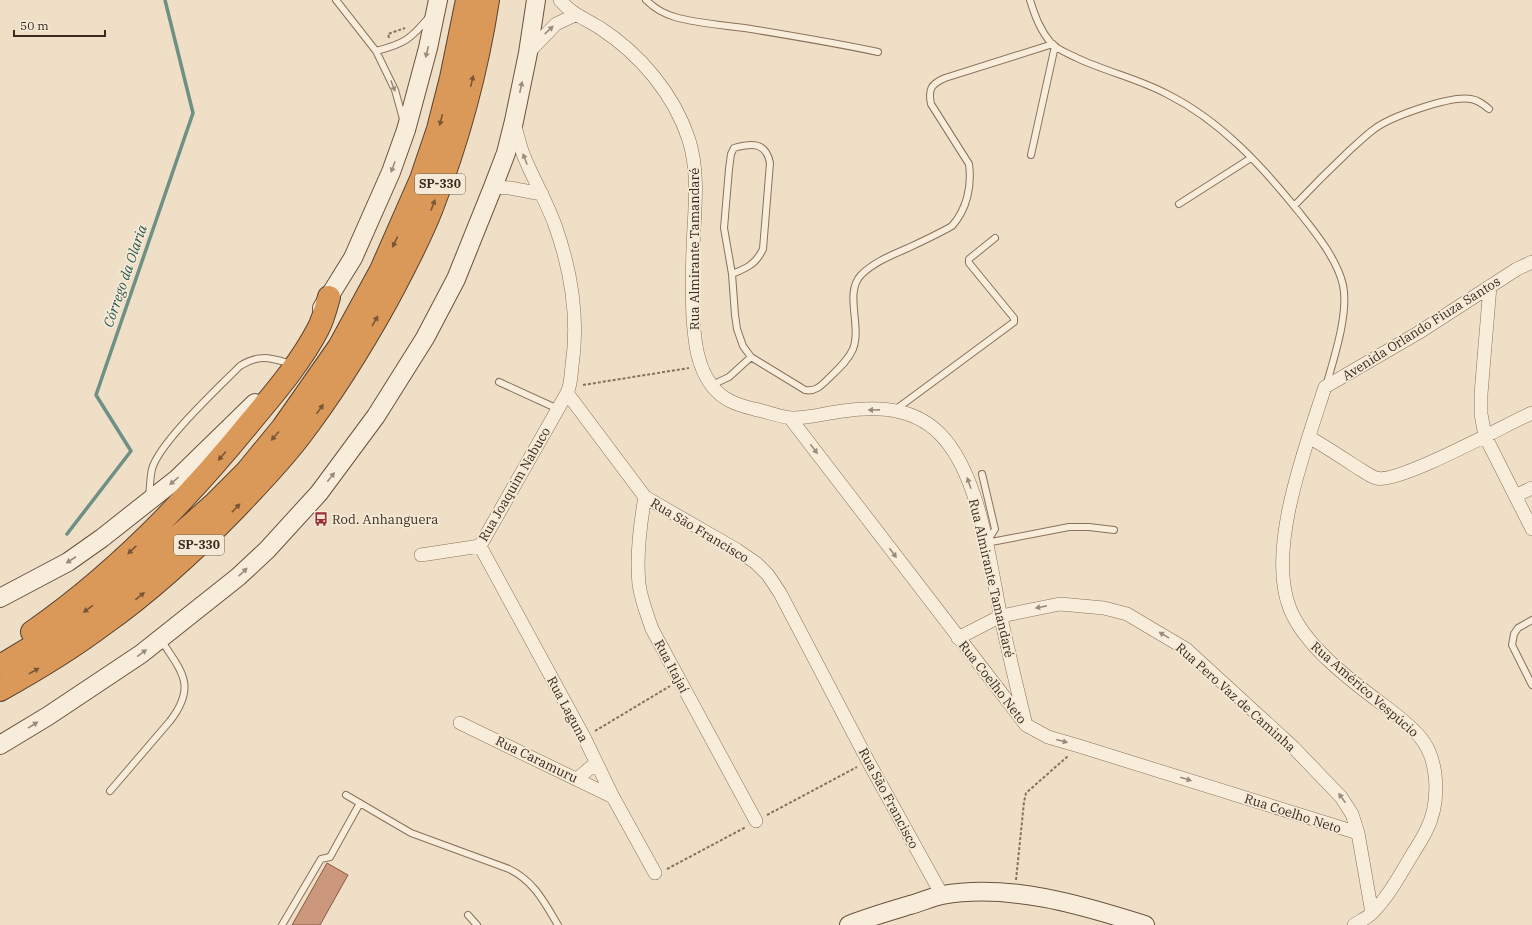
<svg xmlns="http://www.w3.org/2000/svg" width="1532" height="925" font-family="'IBM Plex Serif',serif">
  <rect width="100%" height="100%" fill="#eedfc6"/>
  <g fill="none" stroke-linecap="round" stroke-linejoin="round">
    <path stroke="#6e9085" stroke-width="3.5" d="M67,534l64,-83 -35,-56 97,-282 -28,-113"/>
  </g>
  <path fill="#cb987d" stroke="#885942" d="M327,863l21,12 -28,50h-28z"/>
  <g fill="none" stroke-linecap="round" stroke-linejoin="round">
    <defs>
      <path id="lane" d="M336,0l40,51 19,39 8,29
        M646,0c8,8 18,14 29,17 24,7 50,8 76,12 42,7 85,14 127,23
        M1030,0c5,16 10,30 21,43 7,7 18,11 26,15 30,14 62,21 90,36 54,27 95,72 132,118 16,20 38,47 44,73 6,28 -9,73 -17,101
        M376,51c28,-7 35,-12 53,-34
        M1031,155l24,-109
        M1179,204l72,-46
        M1294,206c18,-19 37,-38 56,-56 8,-7 15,-14 23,-20 16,-13 78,-35 98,-31 7,1 12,5 18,10
        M732,274c15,-6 24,-10 31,-25l7,-86c-4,-21 -18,-20 -36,-15l-3,6 -2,15 -5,59 8,46 3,41 2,14 6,17 8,11 54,33c10,2 16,-4 23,-11 9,-9 20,-18 25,-30 9,-23 -9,-56 8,-74 13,-13 31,-20 47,-27 15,-7 30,-14 44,-22 15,-17 20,-40 17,-62l-38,-60c-3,-15 0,-20 14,-26l108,-34
        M499,382l59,27
        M712,385l17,-8 22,-20
        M895,410l119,-88v-4l-45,-55v-4l26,-21
        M982,474l13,55 -8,13
        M149,497c1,-9 1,-19 3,-28 7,-26 67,-82 88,-103 17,-11 28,-9 48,-3
        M986,543l83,-16h20l25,3
        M1532,620l-14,8 -4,6 -2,11 20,40
        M110,791l60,-70c27,-35 12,-49 -9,-81
        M346,795l65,38 98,36c25,12 35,33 49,56
        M468,915l9,10
        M282,925l39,-66 9,-2 30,-54"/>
      <path id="street" d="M560,0c11,14 26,19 40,28 40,26 74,66 89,112 11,36 5,73 4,109 -1,24 -1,47 0,70 2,24 4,47 19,67 11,14 25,19 42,23 11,2 29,9 39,9 17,0 33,-5 50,-7 42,-6 81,-2 107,35 31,43 40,116 50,167 8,38 17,75 26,112
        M528,53l28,-29 19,-9
        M514,123c4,12 6,26 12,38 9,21 21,42 29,64 16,45 24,94 17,141 -1,9 -1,19 -5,27l78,104 92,53 19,13 12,12 12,18 88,168 74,134
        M493,187l17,1 32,6
        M1490,286l-9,108v20l4,22 47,93
        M790,418l236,307 22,12 31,9 279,87
        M1309,437c15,9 31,19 46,29 7,4 14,10 21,12 21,7 129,-53 156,-65
        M1515,496l17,-8
        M645,497c-5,28 -9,58 -6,87 2,16 8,30 13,45l104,192
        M480,546l104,191 29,60 42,76
        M421,555l59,-9 87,-153
        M958,638l43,-22 59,-12 44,4 23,6 59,35 107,98 48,50 11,17 6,19 14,80
        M460,723l153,74
        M577,779l19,-16
        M1354,925c6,-4 13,-7 18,-12 18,-18 30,-42 43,-63 4,-6 8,-13 11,-19 14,-27 14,-70 -6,-94 -11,-13 -25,-23 -38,-33 -32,-24 -77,-58 -92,-95 -24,-59 16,-163 35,-222l93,-54 99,-64 15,-7"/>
      <path id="secondary" d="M322,308l31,-50 38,-86 15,-42 22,-82 10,-48
        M0,598l68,-36 34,-24 76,-60 77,-75
        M0,745l48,-29 93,-62 97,-77 29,-27 52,-57 57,-77 49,-78 31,-59 37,-92 13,-34 8,-32 14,-68 8,-53
        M849,925c20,-8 41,-14 61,-20 11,-3 22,-8 32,-10 67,-12 140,10 203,30"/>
      <path id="highway" d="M32,632c84,-58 156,-133 220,-212 24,-29 49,-58 66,-91 5,-9 8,-21 11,-32
        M0,666l63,-38 76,-57 75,-67 32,-32 37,-45 56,-80 42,-77 40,-91 17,-50 13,-51 16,-78
        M0,690c36,-20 71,-41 104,-66 48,-34 91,-74 132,-116 22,-23 45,-47 64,-72 33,-43 62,-90 88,-137 16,-30 32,-60 44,-91 26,-67 45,-137 56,-208"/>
    </defs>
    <use href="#lane" stroke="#89715c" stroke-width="8"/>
    <use href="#street" stroke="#89715c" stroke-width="14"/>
    <use href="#secondary" stroke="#6b523f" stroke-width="20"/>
    <use href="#highway" stroke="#574030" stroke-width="24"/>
    <path stroke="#89715c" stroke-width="2" stroke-dasharray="3 2" stroke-linecap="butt" d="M389,38l-1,-4 17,-6
      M583,385l106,-17
      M595,731l75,-45
      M767,815l90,-48
      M667,869l79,-42
      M1016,880l8,-78 2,-9 42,-37"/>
    <use href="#lane" stroke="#f8edda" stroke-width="6"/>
    <use href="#street" stroke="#f8edda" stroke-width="13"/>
    <use href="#secondary" stroke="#f8edda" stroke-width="18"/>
    <use href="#highway" stroke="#db9959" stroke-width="22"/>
  </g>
  <defs><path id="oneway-solid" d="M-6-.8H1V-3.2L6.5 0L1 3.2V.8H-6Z"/></defs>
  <g fill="#998c7d">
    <use href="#oneway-solid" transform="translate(549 30) rotate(-43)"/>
    <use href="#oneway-solid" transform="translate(427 52) rotate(104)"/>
    <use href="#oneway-solid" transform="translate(393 86) rotate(69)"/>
    <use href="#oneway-solid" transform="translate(521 87) rotate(-78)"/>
    <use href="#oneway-solid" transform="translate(525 159) rotate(-111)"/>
    <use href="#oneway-solid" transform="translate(393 167) rotate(110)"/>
    <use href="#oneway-solid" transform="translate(874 410) rotate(179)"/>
    <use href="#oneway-solid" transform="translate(814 449) rotate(53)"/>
    <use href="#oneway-solid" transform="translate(331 477) rotate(-52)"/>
    <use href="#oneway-solid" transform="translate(174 481) rotate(140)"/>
    <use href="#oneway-solid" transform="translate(969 483) rotate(-109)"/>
    <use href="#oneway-solid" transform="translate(893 553) rotate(53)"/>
    <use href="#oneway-solid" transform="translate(71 560) rotate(147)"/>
    <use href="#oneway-solid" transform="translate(243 572) rotate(-43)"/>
    <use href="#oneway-solid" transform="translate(1041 607) rotate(169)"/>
    <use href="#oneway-solid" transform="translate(1164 635) rotate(-149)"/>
    <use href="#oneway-solid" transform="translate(142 653) rotate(-36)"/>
    <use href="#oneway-solid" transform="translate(33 725) rotate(-32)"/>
    <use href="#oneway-solid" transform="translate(1062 741) rotate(15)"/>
    <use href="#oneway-solid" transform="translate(1186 779) rotate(17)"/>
    <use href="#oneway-solid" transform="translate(1342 798) rotate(-126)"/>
  </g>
  <g fill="#7a5637">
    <use href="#oneway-solid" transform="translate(472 81) rotate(-77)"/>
    <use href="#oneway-solid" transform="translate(441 120) rotate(104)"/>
    <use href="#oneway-solid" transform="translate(433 205) rotate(-70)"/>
    <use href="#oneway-solid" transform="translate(395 242) rotate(115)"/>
    <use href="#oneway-solid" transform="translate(375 321) rotate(-60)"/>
    <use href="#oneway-solid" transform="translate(320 409) rotate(-54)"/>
    <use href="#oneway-solid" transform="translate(275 436) rotate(130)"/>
    <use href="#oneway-solid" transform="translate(222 456) rotate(131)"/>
    <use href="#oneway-solid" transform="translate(236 508) rotate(-46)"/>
    <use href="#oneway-solid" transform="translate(132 550) rotate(137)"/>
    <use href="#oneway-solid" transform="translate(140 596) rotate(-39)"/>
    <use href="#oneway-solid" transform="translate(88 609) rotate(144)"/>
    <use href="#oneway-solid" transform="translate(34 671) rotate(-29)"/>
  </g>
  <defs>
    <symbol id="bus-bare" viewBox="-9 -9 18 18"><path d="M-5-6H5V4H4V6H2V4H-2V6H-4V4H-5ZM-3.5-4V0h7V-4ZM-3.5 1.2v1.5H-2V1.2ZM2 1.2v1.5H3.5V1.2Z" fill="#972d35" stroke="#f5ead6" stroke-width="2.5" paint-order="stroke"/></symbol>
  </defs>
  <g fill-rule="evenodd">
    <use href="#bus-bare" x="311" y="509" width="20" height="20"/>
  </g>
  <g text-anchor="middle" stroke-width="3.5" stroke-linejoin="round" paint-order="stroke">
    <g fill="#f5ead6" stroke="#726457" stroke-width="1">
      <rect x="415" y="174" width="50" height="20" rx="3"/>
      <rect x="174" y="535" width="50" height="20" rx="3"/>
    </g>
    <g font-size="12" font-weight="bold" fill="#3a2a20">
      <text x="440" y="188">SP-330</text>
      <text x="199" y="549">SP-330</text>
    </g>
    <g font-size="13" fill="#3a2a20" stroke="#f5ead6">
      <text transform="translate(694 249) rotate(-90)" y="5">Rua Almirante Tamandaré</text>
      <text transform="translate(1421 328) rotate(-32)" y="5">Avenida Orlando Fiuza Santos</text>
      <text transform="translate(514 484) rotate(-60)" y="5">Rua Joaquim Nabuco</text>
      <text transform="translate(700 530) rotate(31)" y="5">Rua São Francisco</text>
      <text transform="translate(992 578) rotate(77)" y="5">Rua Almirante Tamandaré</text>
      <text transform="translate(672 666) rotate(62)" y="5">Rua Itajaí</text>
      <text transform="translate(993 682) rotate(52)" y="5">Rua Coelho Neto</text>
      <text transform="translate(1365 689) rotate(41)" y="5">Rua Américo Vespúcio</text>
      <text transform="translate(1236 697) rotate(42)" y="5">Rua Pero Vaz de Caminha</text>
      <text transform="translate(568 709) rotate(62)" y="5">Rua Laguna</text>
      <text transform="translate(537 759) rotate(26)" y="5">Rua Caramuru</text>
      <text transform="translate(889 798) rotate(62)" y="5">Rua São Francisco</text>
      <text transform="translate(1293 813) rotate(18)" y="5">Rua Coelho Neto</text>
    </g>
    <g font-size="13" fill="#3a2a20" stroke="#f5ead6" text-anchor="start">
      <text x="332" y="524">Rod. Anhanguera</text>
    </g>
    <g font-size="14" font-style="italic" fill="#2f5953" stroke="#f5ead6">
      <text transform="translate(125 276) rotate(-71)" y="5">Córrego da Olaria</text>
    </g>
  </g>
  <path d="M14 30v6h91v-6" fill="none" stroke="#3a2a20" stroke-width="2"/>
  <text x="20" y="30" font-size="12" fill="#3a2a20" stroke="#f5ead6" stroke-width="3" paint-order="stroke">50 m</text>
</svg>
